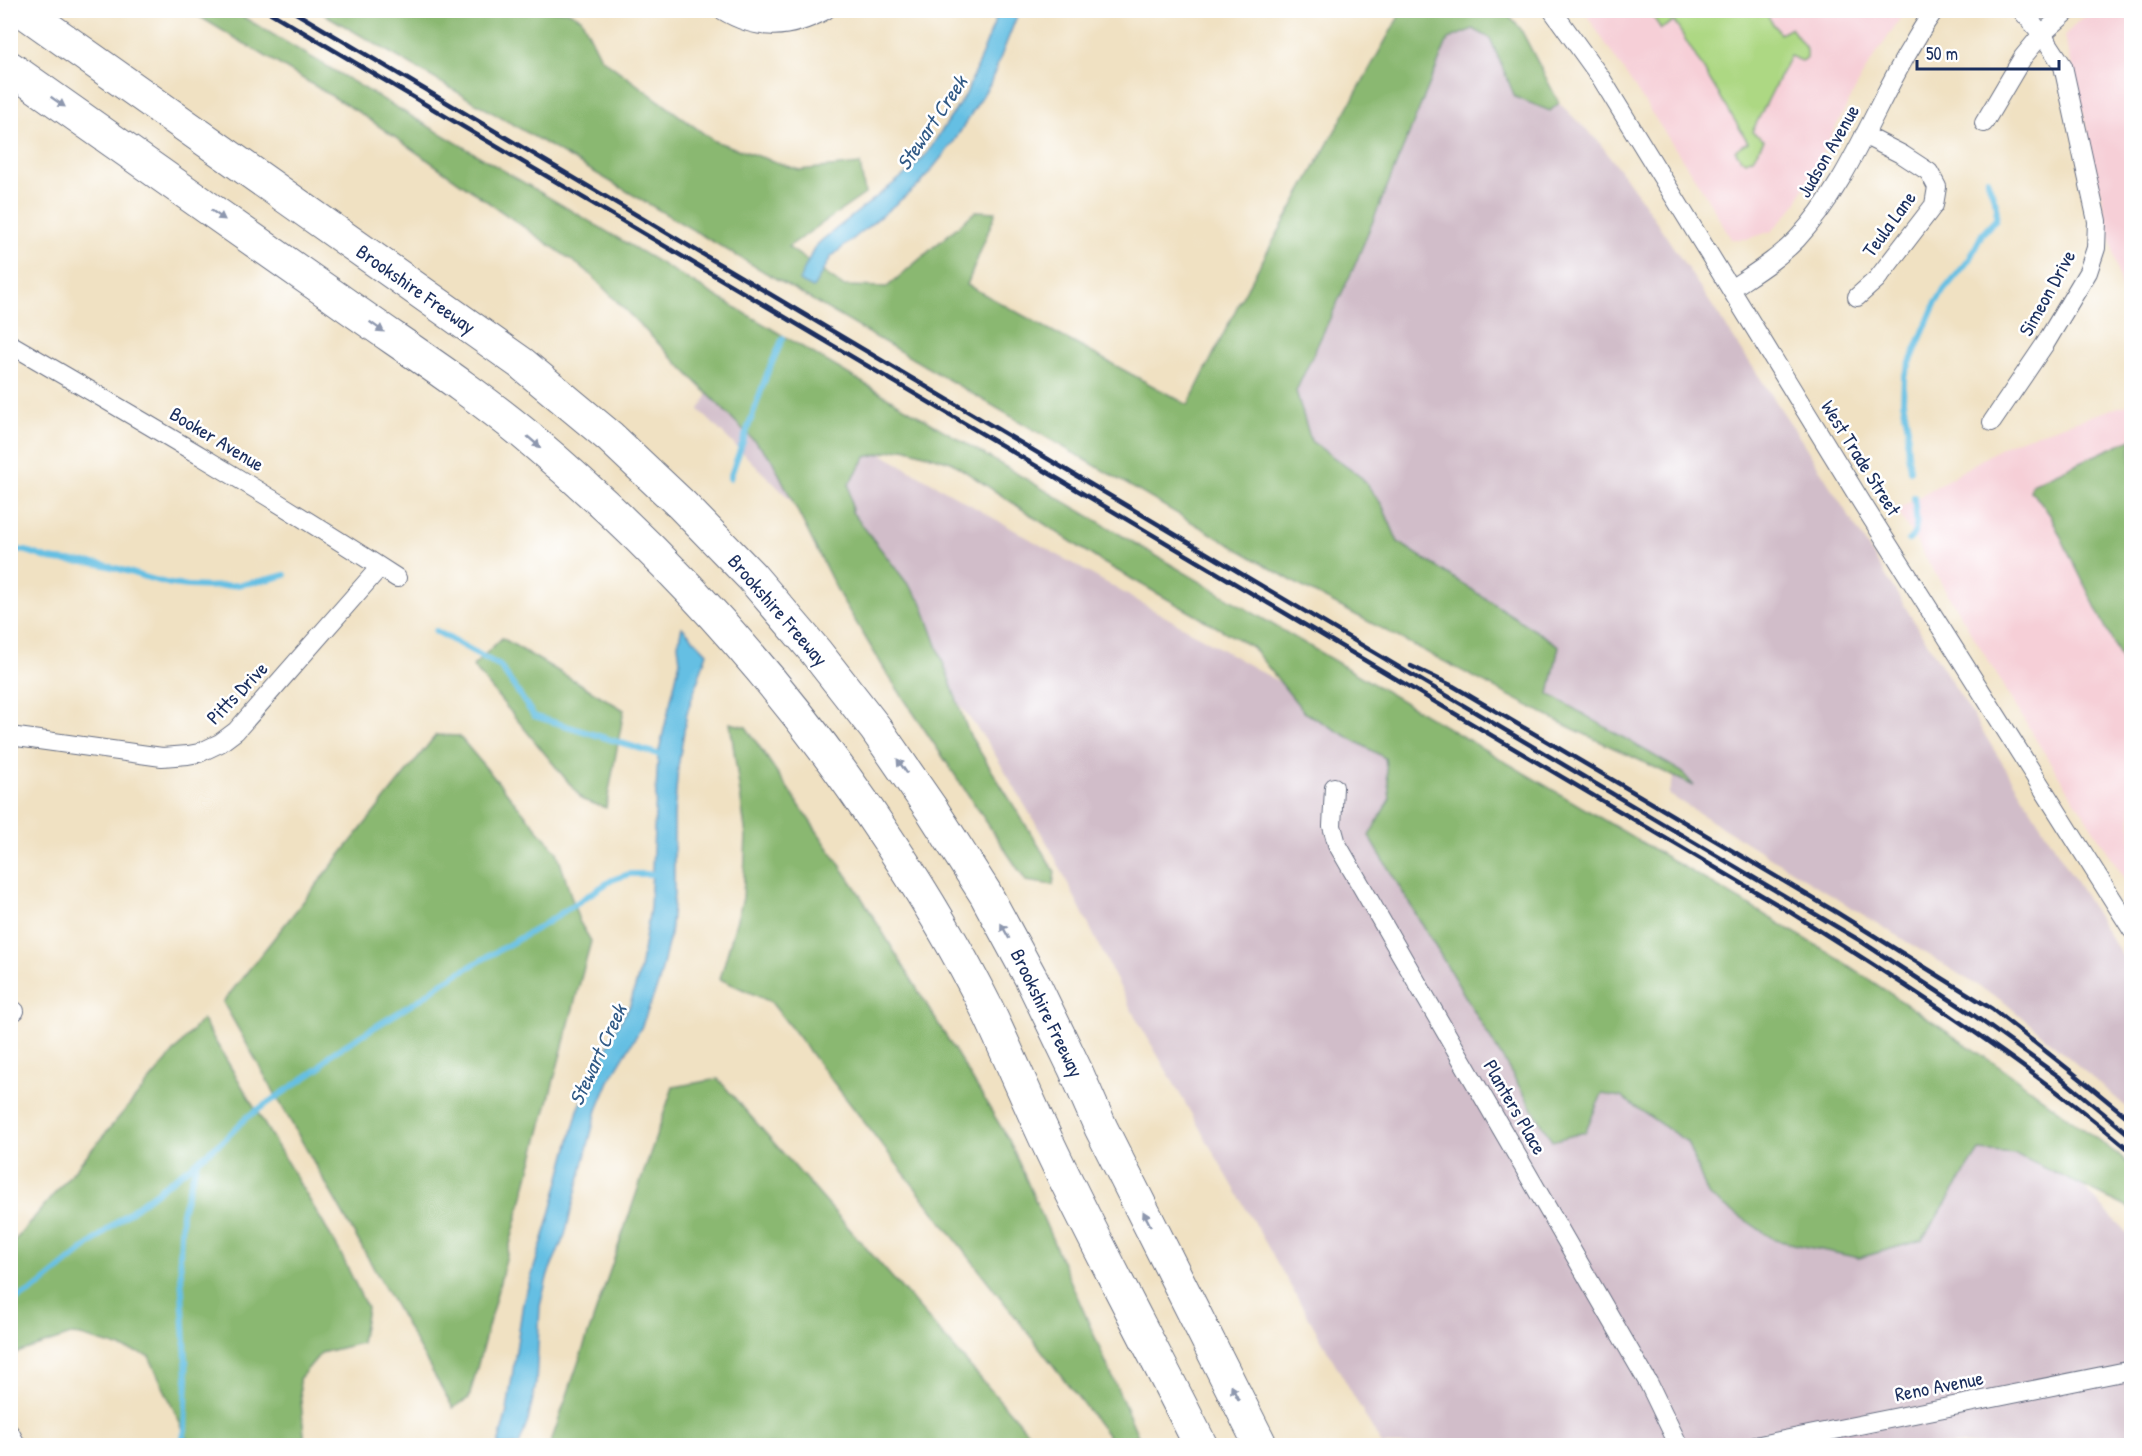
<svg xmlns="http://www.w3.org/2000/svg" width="2142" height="1456" font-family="'Patrick Hand',sans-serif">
  <rect width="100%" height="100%" fill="#fff"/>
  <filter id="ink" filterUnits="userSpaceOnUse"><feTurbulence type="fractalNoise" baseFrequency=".0167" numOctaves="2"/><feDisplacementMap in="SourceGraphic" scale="12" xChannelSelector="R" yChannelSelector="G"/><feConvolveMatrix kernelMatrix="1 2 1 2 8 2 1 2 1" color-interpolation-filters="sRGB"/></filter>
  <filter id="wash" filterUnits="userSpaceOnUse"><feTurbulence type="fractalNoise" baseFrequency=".008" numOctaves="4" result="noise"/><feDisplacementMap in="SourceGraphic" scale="24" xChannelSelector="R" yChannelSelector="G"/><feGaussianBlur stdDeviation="1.35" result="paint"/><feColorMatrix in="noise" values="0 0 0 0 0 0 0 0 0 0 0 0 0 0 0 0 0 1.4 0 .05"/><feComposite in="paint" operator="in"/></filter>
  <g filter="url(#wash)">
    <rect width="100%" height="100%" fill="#f0e1c2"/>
    <path fill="#f6cfd7" d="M1584,11h321l-41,62 -70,134 -22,24 -24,8h-17l-29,-50z
      M2095,11h36v325l-54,-252 -13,-47 14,-16z
      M2131,403v485l-93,-145 -141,-233 112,-67z"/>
    <path fill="#d1bdc9" d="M1473,29l17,10 25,58 35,14 9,-8 40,39 41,55 162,244 329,529v141l-127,-109 -336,-208 6,-18 19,8 -11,-12 -133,-79 9,-47 -161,-104 -15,-37 -20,-27 -51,-36 -15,-51 58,-124 94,-229z
      M725,364l871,500 406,265 83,60 46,48v208h-749l-251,-436 -81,-161 -60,-102 -84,-115 -87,-103 -120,-118z"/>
    <path fill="#add883" stroke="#648470" stroke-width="1.5" d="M1675,11h89l16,23 11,-6 16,22v8l-5,3 -12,-5 -38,76 12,8 -11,18 -7,3 -5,-2 -6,-9 13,-8 -74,-121 -13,8 -12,-18h20l2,2z"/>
    <path fill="#8ab871" stroke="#527468" stroke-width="1.5" d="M190,11h43l1598,943 179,120 111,83 10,10v42l-116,-55 -36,-3 -57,89 -63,18 -84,-18 -67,-45 -21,-53 -66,-45 -19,-3 -17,38 -33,9 -183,-305 21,-38 -5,-40 -81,-46 -52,-65 -150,-85 -151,-100 -47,-14 -38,9 -17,27 3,28 69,89 48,133 86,138 -2,13 -27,-4 -138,-206 -48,-79 -69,-138 -184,-187 -227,-158z
      M319,11h248l14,7 20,40 113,83 85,29 61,-6 5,30 -77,53 55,39 44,1 89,-76 20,1 -29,73 221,120 53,-106 161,-288h102l16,17 39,75 -9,8 -35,-14 -25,-59 -17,-9 -25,10 -94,228 -58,124 15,50 51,37 20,27 16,37 161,104 -10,48 133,78 12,14 -133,-63 -262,-138z
      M2131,439v240l-81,-164 -10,-14 -10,-10 2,-7z
      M502,638l122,72 -18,98 -23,-8 -110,-134z
      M730,723l16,4 111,163 152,250 133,305h-27l-344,-443 -51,-23 23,-81 3,-62z
      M436,735l23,1 98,116 22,69 12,20 -122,457 -16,10 -230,-406z
      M202,1019l136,229 29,60 -6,35 -40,10 -22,26 6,66h-115l-41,-89 -75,-22 -63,21v-110z
      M718,1079l321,366h-489l123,-358z"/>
    <path fill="#65bfe3" stroke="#4077a0" stroke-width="1.5" d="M999,11h20l-29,73 -37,59 -33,41 -89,73 -18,31 -14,-7 15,-33 8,-8 91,-72 14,-15 39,-59z
      M682,627l25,26 -20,60 -9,54 -4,48v80l-4,40 -11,47 -18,46 -32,53 -12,29 -32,125 -17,39 -8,32 -4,78 -8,37 -9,24h-21l9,-34 16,-108 24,-77 31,-116 38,-82 14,-23 10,-35 10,-62 8,-153 22,-94 -2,-17z"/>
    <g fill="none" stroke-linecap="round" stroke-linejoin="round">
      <path stroke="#65bfe3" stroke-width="6" d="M1910,470l-3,-26 1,-15 -5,-28 1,-24 30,-71 10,-16 25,-30 13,-26 14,-15 1,-13 -10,-27
        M730,478l37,-104 16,-36
        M1909,540c12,-9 6,-29 5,-43
        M10,552c13,-6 27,4 40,7 16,3 34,2 50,5 24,5 47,15 71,20 39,6 76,2 114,-9
        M436,631l64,35 34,50 130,40
        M10,1304l29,-18 79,-65 79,-60 28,-22 22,-22 74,-50 1,-3 9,-10 91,-56 21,-16 100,-57 69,-45 17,-6h30
        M181,1446l4,-16 2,-52 -7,-122 2,-44 15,-50"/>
    </g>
  </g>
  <g filter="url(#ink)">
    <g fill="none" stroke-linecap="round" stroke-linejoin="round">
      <defs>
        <path id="street" d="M722,10c36,22 68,20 104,0
          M1552,10l49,68 261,425 270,427
          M1984,123l39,-66 19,-23 27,-24
          M1731,289c22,-15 47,-30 66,-50 51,-55 75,-127 113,-190 8,-13 15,-27 25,-39
          M1857,297l20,-18 57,-74 3,-18 -8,-15 -26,-17 -39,-20
          M10,344c131,76 261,152 387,234
          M1992,422l53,-78 43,-72 8,-24 1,-27 -34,-155 -21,-32 -21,-24
          M10,736l152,21 26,-2 11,-2 21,-10 16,-12 144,-164
          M1334,787l-2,39 5,18 312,540 30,62
          M10,1010l5,1
          M10,1433l7,13
          M1755,1446l377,-76"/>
        <path id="highway" d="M22,10l499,353 89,74 72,68 69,71 64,75 61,78 56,81 53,83 47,87 43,89 26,59 160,318
          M10,68c110,78 219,155 329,232 63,45 129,87 189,137 138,116 261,252 360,403 36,54 70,111 99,169 23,48 43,97 66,145 47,98 99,194 148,292"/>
      </defs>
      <use href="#street" stroke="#666d81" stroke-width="20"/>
      <use href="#highway" stroke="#666d81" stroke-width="35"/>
      <use href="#street" stroke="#fff" stroke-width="18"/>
      <use href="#highway" stroke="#fff" stroke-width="33"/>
      <path stroke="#1b2f5e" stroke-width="4.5" d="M266,10l1524,902c118,74 235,149 342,240
        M291,10l1568,930 113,74 89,64 71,59
        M1411,666l42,20 187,110 196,116 156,97 80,63 60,49"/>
    </g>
    <defs><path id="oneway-solid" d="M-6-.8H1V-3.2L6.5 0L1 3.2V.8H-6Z" transform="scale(1.5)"/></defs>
    <g fill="#8d97ae">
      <use href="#oneway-solid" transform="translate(58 102) rotate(35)"/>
      <use href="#oneway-solid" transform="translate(218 215) rotate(35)"/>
      <use href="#oneway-solid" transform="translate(377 327) rotate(35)"/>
      <use href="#oneway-solid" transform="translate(534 442) rotate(41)"/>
      <use href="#oneway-solid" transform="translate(902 766) rotate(-125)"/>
      <use href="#oneway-solid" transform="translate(1005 931) rotate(-119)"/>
      <use href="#oneway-solid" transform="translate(1147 1219) rotate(-117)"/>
      <use href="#oneway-solid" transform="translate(1235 1393) rotate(-117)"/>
    </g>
  </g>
  <g text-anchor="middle" stroke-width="5" stroke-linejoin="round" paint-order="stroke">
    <g font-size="20" fill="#1b2f5e" stroke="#fff">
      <text transform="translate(1828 151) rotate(-60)" y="7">Judson Avenue</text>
      <text transform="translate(1889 224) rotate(-54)" y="7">Teula Lane</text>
      <text transform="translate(416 289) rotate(35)" y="7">Brookshire Freeway</text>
      <text transform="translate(2047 293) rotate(-61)" y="7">Simeon Drive</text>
      <text transform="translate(217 439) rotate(31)" y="7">Booker Avenue</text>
      <text transform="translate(1861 458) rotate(58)" y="7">West Trade Street</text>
      <text transform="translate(778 610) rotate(49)" y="7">Brookshire Freeway</text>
      <text transform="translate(237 693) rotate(-46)" y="7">Pitts Drive</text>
      <text transform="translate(1047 1013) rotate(64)" y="7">Brookshire Freeway</text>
      <text transform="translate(1515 1107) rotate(60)" y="7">Planters Place</text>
      <text transform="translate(1939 1386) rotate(-11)" y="7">Reno Avenue</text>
    </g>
    <g font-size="21" font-style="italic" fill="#315a86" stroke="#fff">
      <text transform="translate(932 123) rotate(-56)" y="7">Stewart Creek</text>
      <text transform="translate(598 1055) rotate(-65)" y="7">Stewart Creek</text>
    </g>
  </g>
  <rect width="2142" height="1456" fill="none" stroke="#fff" stroke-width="36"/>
  <path d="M1917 60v9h142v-9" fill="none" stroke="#1b2f5e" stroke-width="3"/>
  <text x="1926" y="60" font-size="18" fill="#1b2f5e" stroke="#ffffff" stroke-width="4.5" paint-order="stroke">50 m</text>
</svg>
